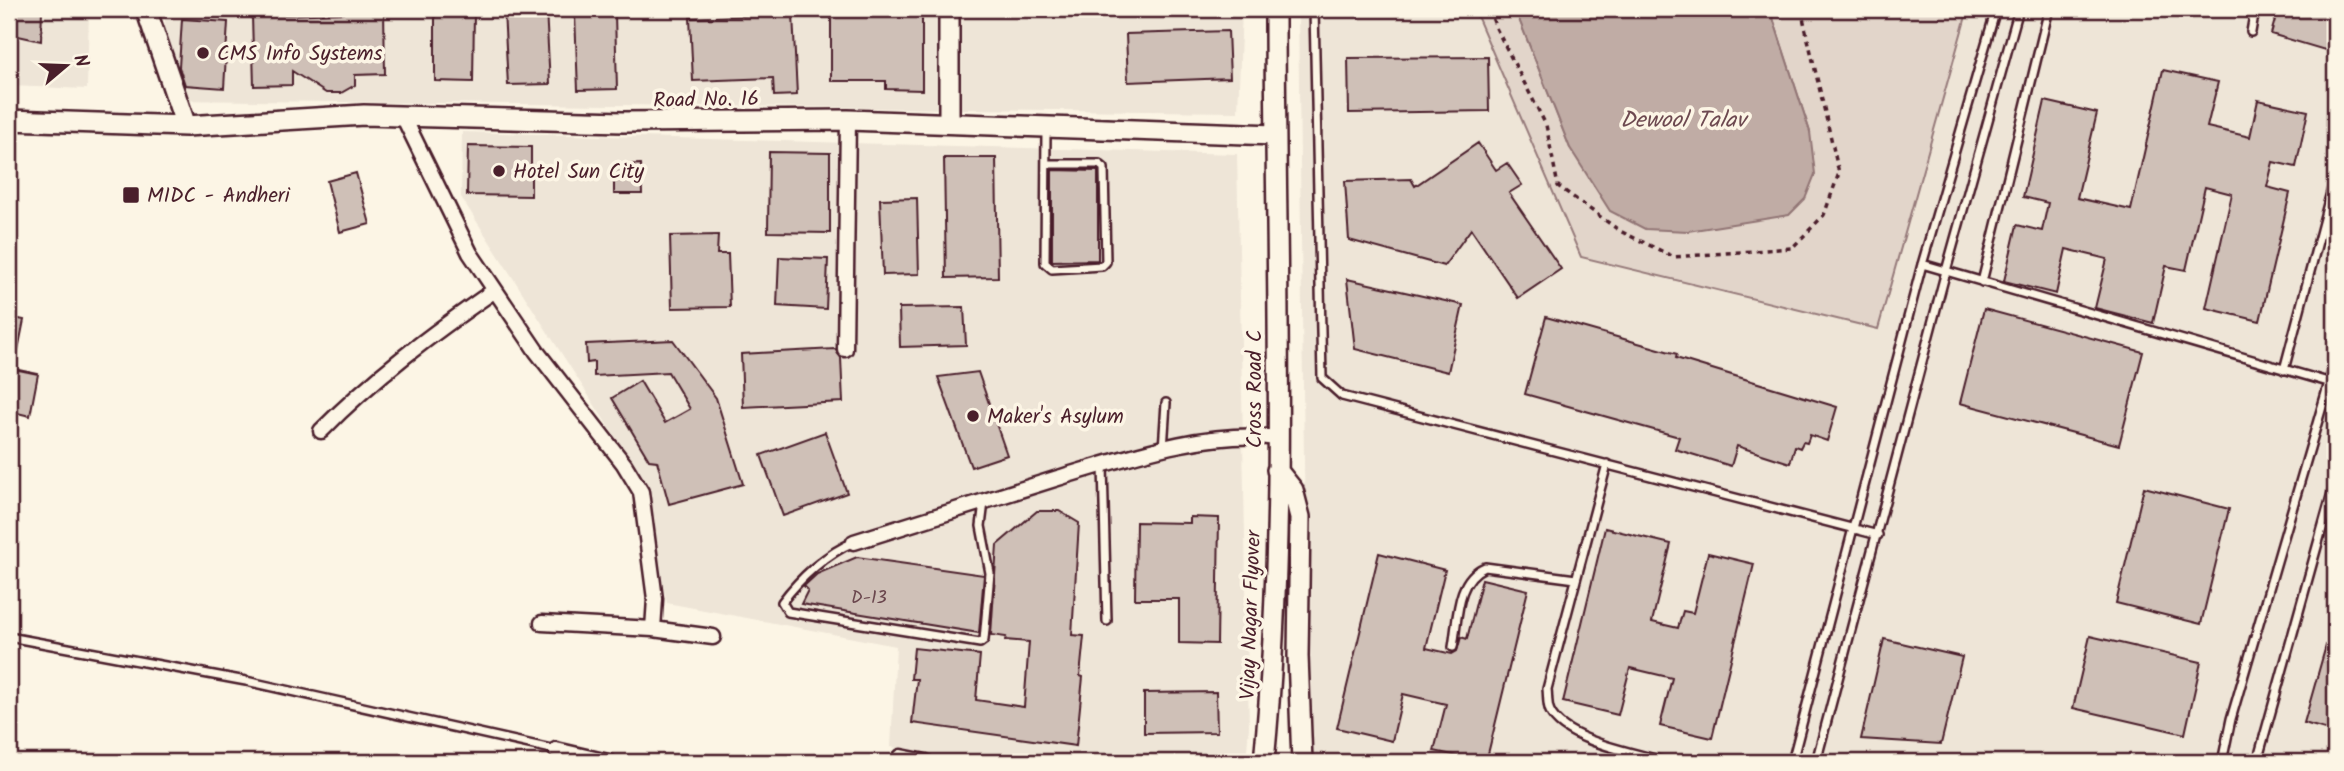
<svg xmlns="http://www.w3.org/2000/svg" width="2344" height="771" font-family="Kalam,sans-serif">
  <rect width="100%" height="100%" fill="#fcf5e5"/>
  <filter id="ink" filterUnits="userSpaceOnUse"><feTurbulence type="fractalNoise" baseFrequency=".0143" numOctaves="2"/><feDisplacementMap in="SourceGraphic" scale="14" xChannelSelector="R" yChannelSelector="G"/><feConvolveMatrix kernelMatrix="1 2 1 2 8 2 1 2 1" color-interpolation-filters="sRGB"/></filter>
  <g filter="url(#ink)">
    <path fill="#eee5d7" d="M9,9h80l-2,80 -78,-3z
      M165,9h1077l-4,103 -1073,-12z
      M1298,9h1037v753h-1027z
      M462,132l775,22 12,573 -3,35h-281l-74,-15 5,-101 -229,-43 -30,-132 -176,-274z"/>
    <path fill="#e2d5ca" stroke="#967a7a" stroke-width="2" d="M1474,9h41l55,139 240,-16 -40,-123h198l-90,320 -297,-72z"/>
    <path fill="#c0aca5" stroke="#917474" stroke-width="2" d="M1515,9h255l40,123 5,42 -10,25 -16,16 -101,16 -43,-2 -35,-18 -40,-63z"/>
    <path fill="#cfc0b7" stroke="#4a1f2b" stroke-width="2" d="M9,9h33l-1,32 -32,-7z
      M344,9h40l1,65 -30,1v10l-14,8h-15l-34,-22v14l-38,1 -2,-70 92,-3z
      M546,9l4,75 -42,1 -4,-74z
      M886,9h36v81l-36,-1v-8h-55v-70z
      M2278,9h57v44l-64,-19z
      M435,12l39,1 -1,69 -38,-1z
      M615,14l2,75 -39,1 -3,-75z
      M793,14l4,81 -23,1 -1,-18 -80,3 -3,-63z
      M182,19l46,3 -4,66 -39,-3 -6,-18z
      M1228,31l2,47 -102,4 -2,-48z
      M1488,57l1,54 -140,2 -1,-55z
      M2163,70l55,12 -11,45 43,10 8,-37 50,11 -12,56 -23,-5 -6,25 23,6 -30,128 -54,-13 26,-114 -27,-7 -19,83 -20,-4 -13,57 -58,-15 12,-49 -41,-10 -10,45 -52,-13 13,-56 25,6 6,-28 -25,-6 22,-96 52,12 -20,85 54,12z
      M1478,143l18,27 11,-7 15,22 -13,8 52,76 -43,29 -47,-69 -27,37 -95,-26 -4,-59 66,-2 4,7z
      M468,146l63,1v49l-64,-1z
      M769,152l61,1v80l-62,-1z
      M944,158h52l2,119 -52,1z
      M641,164l1,30h-28v-29z
      M1052,170l46,1v89l-46,1z
      M356,173l14,51 -30,8 -13,-51z
      M917,198l2,76 -36,1 -3,-76z
      M718,235l-1,19h11l2,53 -58,1 -2,-72z
      M779,257l49,2 -2,50 -49,-3z
      M1347,279l116,26 -15,67 -93,-23z
      M964,307l2,38 -66,2 -1,-39z
      M1984,309l159,43 -24,93 -159,-42z
      M9,317l15,3 -9,45 -6,-1z
      M1546,317l131,37 -1,4 161,49 -10,34 -17,-6 -3,8 -4,-1 -3,6 -5,-2 -5,17 -53,-17 -6,20 -56,-17 4,-12 -154,-43z
      M673,340l43,58 27,86 -74,20 -12,-43 -8,-1 -37,-62 28,-17 25,42 25,-14 -22,-37 -74,4v-14l-7,1 -1,-19z
      M835,349l6,9 2,44 -100,5 -2,-53z
      M9,368l29,6 -8,42 -21,-5z
      M978,372l29,83 -36,12 -33,-90z
      M825,432l22,61 -64,23 -22,-61z
      M2144,487l85,22 -28,115 -85,-21z
      M1037,511h22l20,12 -7,112 12,1 -4,40 3,1 -7,69 -164,-23 5,-44h-6l3,-31 66,7 -4,45 48,7 5,-65 -24,-2 1,-3 -15,-2 6,-90z
      M1190,517l29,1 -2,126 -38,-1v-44h-44l1,-77 54,1z
      M1605,528l66,16 -19,78 26,6 5,-17 10,2 15,-60 46,11 -42,174 -52,-12 12,-48 -42,-10 -12,47 -55,-13z
      M1379,553l66,17 -19,78 26,6 5,-3 4,-14 6,2 15,-60 46,11 -42,172 -52,-11 12,-47 -43,-10 -11,47 -55,-13z
      M857,557l127,18 -5,58 -178,-29 7,-14 -4,-4 13,-12z
      M2331,628l4,1v103l-31,-9z
      M2090,636l111,26 -16,72 -112,-26z
      M1884,639l78,18 -21,87 -80,-5z
      M1216,692l1,40 -73,1v-40z"/>
    <g fill="none" stroke-linecap="round" stroke-linejoin="round">
      <defs>
        <path id="lane" d="M1314,9l8,369 20,18 536,139
          M2251,32l4,-23
          M1046,130l-1,133 7,6 50,-3 4,-4 -2,-94 -5,-4h-53
          M1922,264l413,120
          M1982,282l67,-273
          M2284,370l51,-193
          M1163,449l3,-46
          M1607,464l-60,225c1,7 0,16 3,22 14,30 86,42 117,51
          M1103,465l4,156
          M854,542c-27,11 -54,36 -72,60l6,10 192,31 4,-3 6,-67 -9,-47 3,-24
          M9,637l237,44 310,69
          M1453,647c5,-29 3,-68 32,-80l91,12
          M1792,762l129,-494 75,-259
          M1816,762l130,-491 73,-262
          M2222,762l9,-43 104,-357
          M2257,762l78,-280"/>
        <path id="street" d="M403,116l67,137 67,99 87,112 17,28 14,107 -2,30
          M845,349l3,-229
          M321,431c53,-54 112,-98 174,-141
          M854,542c68,-21 136,-43 204,-64 70,-21 146,-48 220,-40
          M542,623l111,6 60,8
          M556,750l52,12
          M901,757l25,5"/>
        <path id="secondary" d="M146,9l40,117
          M9,120l177,6 178,-11 259,7 225,-2 427,15
          M949,122v-113
          M1277,470l16,20 7,27 -2,139 4,106
          M1264,762c24,-250 11,-503 11,-753"/>
      </defs>
      <use href="#lane" stroke="#4a1f2b" stroke-width="12"/>
      <use href="#street" stroke="#4a1f2b" stroke-width="19"/>
      <use href="#secondary" stroke="#4a1f2b" stroke-width="24"/>
      <path stroke="#4a1f2b" stroke-width="3.5" stroke-dasharray="5 5" stroke-linecap="butt" d="M1489,9l7,19 50,97 12,61 62,45 54,26 118,-9 32,-33 15,-42 -38,-164"/>
      <use href="#lane" stroke="#fcf5e5" stroke-width="7"/>
      <use href="#street" stroke="#fcf5e5" stroke-width="14"/>
      <use href="#secondary" stroke="#fcf5e5" stroke-width="19"/>
    </g>
  </g>
  <g fill="#4a1f2b" stroke="#fcf5e5" stroke-width="2.5">
    <circle cx="203" cy="53" r="7"/>
    <circle cx="499" cy="171" r="7"/>
    <rect x="122" y="186" width="18" height="18" rx="3.5"/>
    <circle cx="973" cy="416" r="7"/>
  </g>
  <g text-anchor="middle" stroke-width="7" stroke-linejoin="round" paint-order="stroke">
    <g font-size="18" fill="#6b474e">
      <text x="869" y="603">D-13</text>
    </g>
    <g font-size="21" fill="#4a1f2b" stroke="#fcf5e5" text-anchor="start">
      <text x="217" y="60">CMS Info Systems</text>
      <text x="513" y="178">Hotel Sun City</text>
      <text x="147" y="202">MIDC - Andheri</text>
      <text x="987" y="423">Maker's Asylum</text>
    </g>
    <g font-size="21" fill="#4a1f2b" stroke="#fcf5e5">
      <text transform="translate(706 99) rotate(-1)" y="7">Road No. 16</text>
      <text transform="translate(1254 389) rotate(-90)" y="7">Cross Road C</text>
      <text transform="translate(1250 615) rotate(-88)" y="7">Vijay Nagar Flyover</text>
    </g>
    <g font-size="23" font-style="italic" fill="#6d4950" stroke="#fcf5e5">
      <text x="1683" y="127">Dewool Talav</text>
    </g>
  </g>
  <rect width="2344" height="771" fill="none" stroke="#fcf5e5" stroke-width="35"/>
  <rect x="18" y="18" width="2309" height="736" fill="none" stroke="#4a1f2b" stroke-width="2.5" filter="url(#ink)"/>
  <g transform="translate(66 66) rotate(71)" stroke="#fcf5e5" stroke-width="5" paint-order="stroke">
  <path d="M0-5L12 26L0 18L-12 26Z" fill="#4a1f2b"/>
  <text y="-10" font-size="19" font-weight="bold" text-anchor="middle" fill="#4a1f2b">N</text>
  </g>
</svg>
